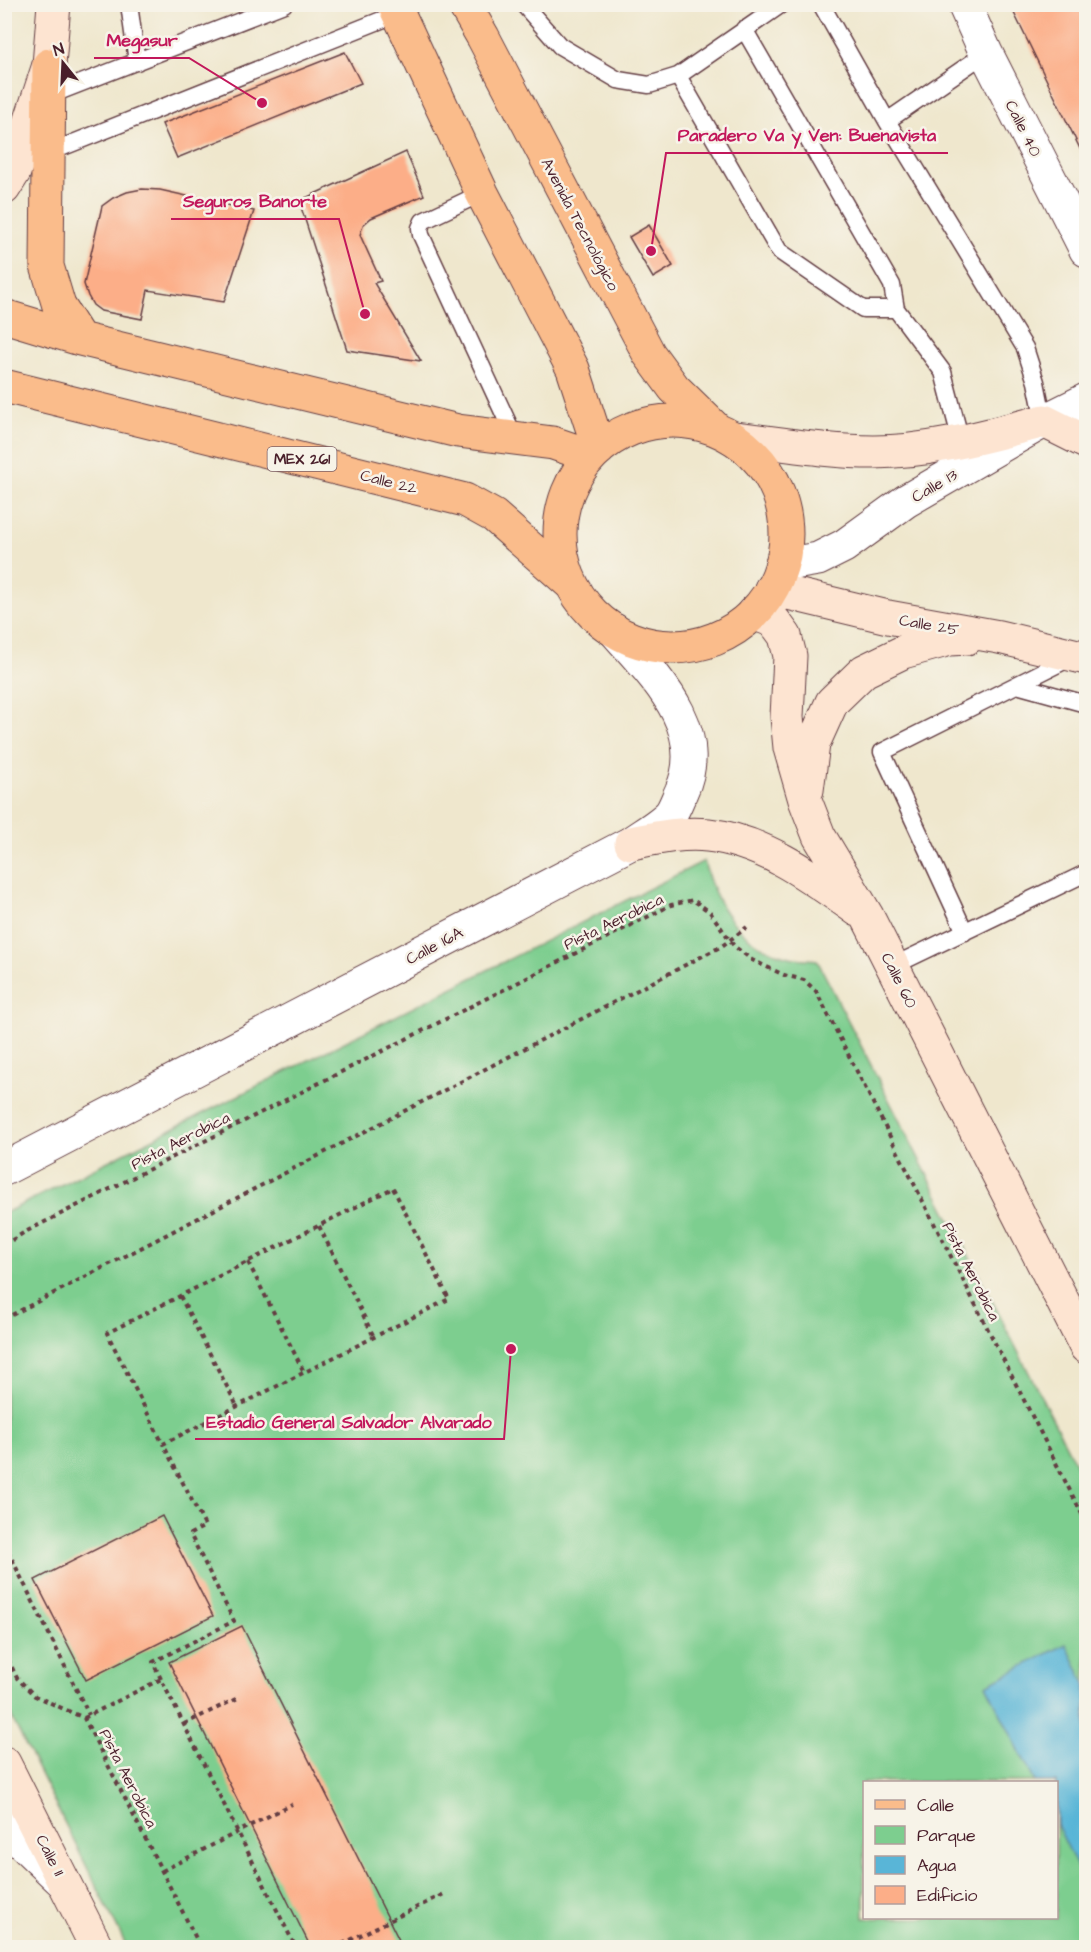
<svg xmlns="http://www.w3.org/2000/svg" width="1091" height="1952" font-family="'Architects Daughter',sans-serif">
  <rect width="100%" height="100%" fill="#f7f3e8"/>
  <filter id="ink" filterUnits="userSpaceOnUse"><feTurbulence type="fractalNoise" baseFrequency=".0167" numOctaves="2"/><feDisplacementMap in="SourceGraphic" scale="12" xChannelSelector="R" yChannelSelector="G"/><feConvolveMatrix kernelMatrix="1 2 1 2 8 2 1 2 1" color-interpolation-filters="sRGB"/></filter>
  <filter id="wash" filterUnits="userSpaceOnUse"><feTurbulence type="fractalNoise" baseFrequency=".008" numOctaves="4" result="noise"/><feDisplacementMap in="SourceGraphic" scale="24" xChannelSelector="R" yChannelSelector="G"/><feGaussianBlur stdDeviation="1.35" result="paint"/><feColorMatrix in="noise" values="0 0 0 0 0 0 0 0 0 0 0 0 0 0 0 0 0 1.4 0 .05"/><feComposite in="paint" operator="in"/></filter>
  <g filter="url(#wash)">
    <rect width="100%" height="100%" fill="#efe7cd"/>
    <path fill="#7dce8f" stroke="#64765d" stroke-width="1.5" fill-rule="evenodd" d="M704,861c10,43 36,83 81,95 10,3 22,3 32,4l269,524v463h-959l-122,-243v-491zM864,1782h192v136h-192z"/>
    <path fill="#59b5d7" stroke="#526a81" stroke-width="1.5" d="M1066,1644l20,41v200l-29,-60 -1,-43h-21l-49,-97z"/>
    <g id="blocks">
      <path fill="#fcae88" d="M1010,4h76v157l-72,-148z
        M345,52l16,31 -184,75 -15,-34z
        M406,152l18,43 -53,23 -8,7 -3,10 21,46 -7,2 47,78 -74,-11 -48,-149z
        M142,189l18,1 94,21 -30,91 -76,-12 -6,29 -41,-8 -8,-6 -5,-9 -4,-12 18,-78 11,-8 14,-6z
        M649,225l24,41 -20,12 -24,-41z
        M162,1516l51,100 -127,64 -51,-100z
        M242,1626l161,322h-92l-142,-286z"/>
    </g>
  </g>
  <g filter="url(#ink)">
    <use href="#blocks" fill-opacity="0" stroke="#633d43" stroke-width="1.5"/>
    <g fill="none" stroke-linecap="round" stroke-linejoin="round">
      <defs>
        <path id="lane" d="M129,4l8,58
          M523,4l37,42 58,34 31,5 29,-9 104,-72
          M821,4l66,117 138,227 11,34 8,39
          M744,29l148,256 4,24 47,63 18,69
          M678,76l101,175 84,58h33
          M48,96l236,-92
          M887,121l99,-68
          M48,153l351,-140
          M482,193l-59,28 -3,7 1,7 94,203
          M1017,685l69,19
          M965,932l-83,-180 190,-95
          M893,966l193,-93"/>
        <path id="street" d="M964,4l22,49 100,197
          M782,565l36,-6 26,-13 62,-45 138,-80 42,-21
          M4,1169l627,-326c11,-8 32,-20 40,-30 4,-6 7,-15 10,-21 30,-64 -29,-118 -67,-162
          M4,1826l58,55"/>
        <path id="secondary" d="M4,188l10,-16 35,-107 5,-61
          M733,438c46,5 94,14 141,14 58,0 115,-17 170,-31l42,21
          M771,589l117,28 111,20 87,21
          M753,613l21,8 11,15 5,20 -3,61 3,31 15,52 14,36 48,80 219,431
          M807,790l6,-46 19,-42 32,-31 39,-19 47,-13 17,-1
          M631,843c25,-5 51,-11 77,-8 56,6 105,43 150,75
          M4,1763l93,185"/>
        <path id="primary" d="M394,4l88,189 91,176 26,80
          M464,4l19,33 166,317 25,34 43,42
          M49,65l-2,201 12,40 21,33
          M4,316l76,23 378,92 95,12 38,13
          M4,386l461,114 29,16 77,68
          M560 534a113 113 0 1 1 226 0a113 113 0 1 1-226 0Z"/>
      </defs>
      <use href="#lane" stroke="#633d43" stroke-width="19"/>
      <use href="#street" stroke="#633d43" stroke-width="35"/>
      <use href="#secondary" stroke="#633d43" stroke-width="35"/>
      <use href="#primary" stroke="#633d43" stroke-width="35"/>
      <path stroke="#633d43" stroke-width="4" stroke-dasharray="4.5 4.5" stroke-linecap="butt" d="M393,1188l56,111 -286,145 -56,-111z
        M319,1226l55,111
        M4,1245l21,-13 646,-327 22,-5 17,12 24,34 18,14 32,15 20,5 12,11 270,531
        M248,1262l56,110
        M180,1296l57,110
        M4,1319l718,-373 25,-19
        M4,1543l85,172
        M4,1651l13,27 18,18 49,22 117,230
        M161,1679l-8,-17 81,-41 -44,-87 15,-8 -42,-82
        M84,1718l77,-39 135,269
        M184,1724l56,-27
        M162,1871l130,-67
        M334,1948l110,-54"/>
      <use href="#lane" stroke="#fff" stroke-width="16"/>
      <use href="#street" stroke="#fff" stroke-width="33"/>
      <use href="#secondary" stroke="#fde4d1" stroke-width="33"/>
      <use href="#primary" stroke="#fabc8b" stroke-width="33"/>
    </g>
  </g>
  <g text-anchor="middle" stroke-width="5" stroke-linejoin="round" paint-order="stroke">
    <rect fill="#f7f3e8" stroke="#7e5f64" stroke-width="1.5" x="267.5" y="447" width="69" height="24" rx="4.5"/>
    <g font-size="15" font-weight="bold" fill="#4a1f2b">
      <text x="302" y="464">MEX 261</text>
    </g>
    <g font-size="16" fill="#4a1f2b" stroke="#f7f3e8">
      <text transform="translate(1024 128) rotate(63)" y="6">Calle 40</text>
      <text transform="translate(581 224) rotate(62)" y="6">Avenida Tecnológico</text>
      <text transform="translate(389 481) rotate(14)" y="6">Calle 22</text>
      <text transform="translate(934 485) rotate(-30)" y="6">Calle 13</text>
      <text transform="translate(929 624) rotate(10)" y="6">Calle 25</text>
      <text transform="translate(613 921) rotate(-26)" y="6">Pista Aerobica</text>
      <text transform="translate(434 945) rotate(-28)" y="6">Calle 16A</text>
      <text transform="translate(900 980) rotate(63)" y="6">Calle 60</text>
      <text transform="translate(180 1140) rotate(-27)" y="6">Pista Aerobica</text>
      <text transform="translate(972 1271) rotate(63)" y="6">Pista Aerobica</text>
      <text transform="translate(129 1778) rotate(63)" y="6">Pista Aerobica</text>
      <text transform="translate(51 1855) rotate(63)" y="6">Calle 11</text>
    </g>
  </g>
  <path fill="none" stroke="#c2185b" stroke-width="2" d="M262 103L189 58H94M651 251L666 153H948M365 314L339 219H171M511 1349L504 1439H195"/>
  <g fill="#c2185b" stroke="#f7f3e8" stroke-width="2">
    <circle cx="262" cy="103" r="6"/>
    <circle cx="651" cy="251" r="6"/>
    <circle cx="365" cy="314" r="6"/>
    <circle cx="511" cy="1349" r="6"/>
  </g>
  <g font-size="18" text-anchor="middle" font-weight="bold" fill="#c2185b" stroke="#f7f3e8" stroke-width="5" stroke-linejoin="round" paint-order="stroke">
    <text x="142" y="46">Megasur</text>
    <text x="807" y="141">Paradero Va y Ven: Buenavista</text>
    <text x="255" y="207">Seguros Banorte</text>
    <text x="349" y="1428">Estadio General Salvador Alvarado</text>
  </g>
  <rect width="1091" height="1952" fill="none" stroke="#f7f3e8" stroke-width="24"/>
  <rect x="863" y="1781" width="195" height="138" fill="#f7f3e8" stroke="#b29e9c" stroke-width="1.5"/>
  <rect x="875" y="1800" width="30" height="9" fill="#fabc8b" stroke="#b29e9c" stroke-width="1.5"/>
  <text x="917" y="1811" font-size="18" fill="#4a1f2b">Calle</text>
  <rect x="875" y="1826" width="30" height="18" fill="#7dce8f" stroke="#b29e9c" stroke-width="1.5"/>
  <text x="917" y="1841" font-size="18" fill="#4a1f2b">Parque</text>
  <rect x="875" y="1856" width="30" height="18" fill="#59b5d7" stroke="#b29e9c" stroke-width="1.5"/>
  <text x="917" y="1871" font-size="18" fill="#4a1f2b">Agua</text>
  <rect x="875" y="1886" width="30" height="18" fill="#fcae88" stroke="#b29e9c" stroke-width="1.5"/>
  <text x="917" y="1901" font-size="18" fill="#4a1f2b">Edificio</text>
  <g transform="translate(63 63) rotate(342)" stroke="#f7f3e8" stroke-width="4.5" paint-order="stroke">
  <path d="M0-4.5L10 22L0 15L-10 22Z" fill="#4a1f2b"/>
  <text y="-9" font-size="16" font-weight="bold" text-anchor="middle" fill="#4a1f2b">N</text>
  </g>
</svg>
